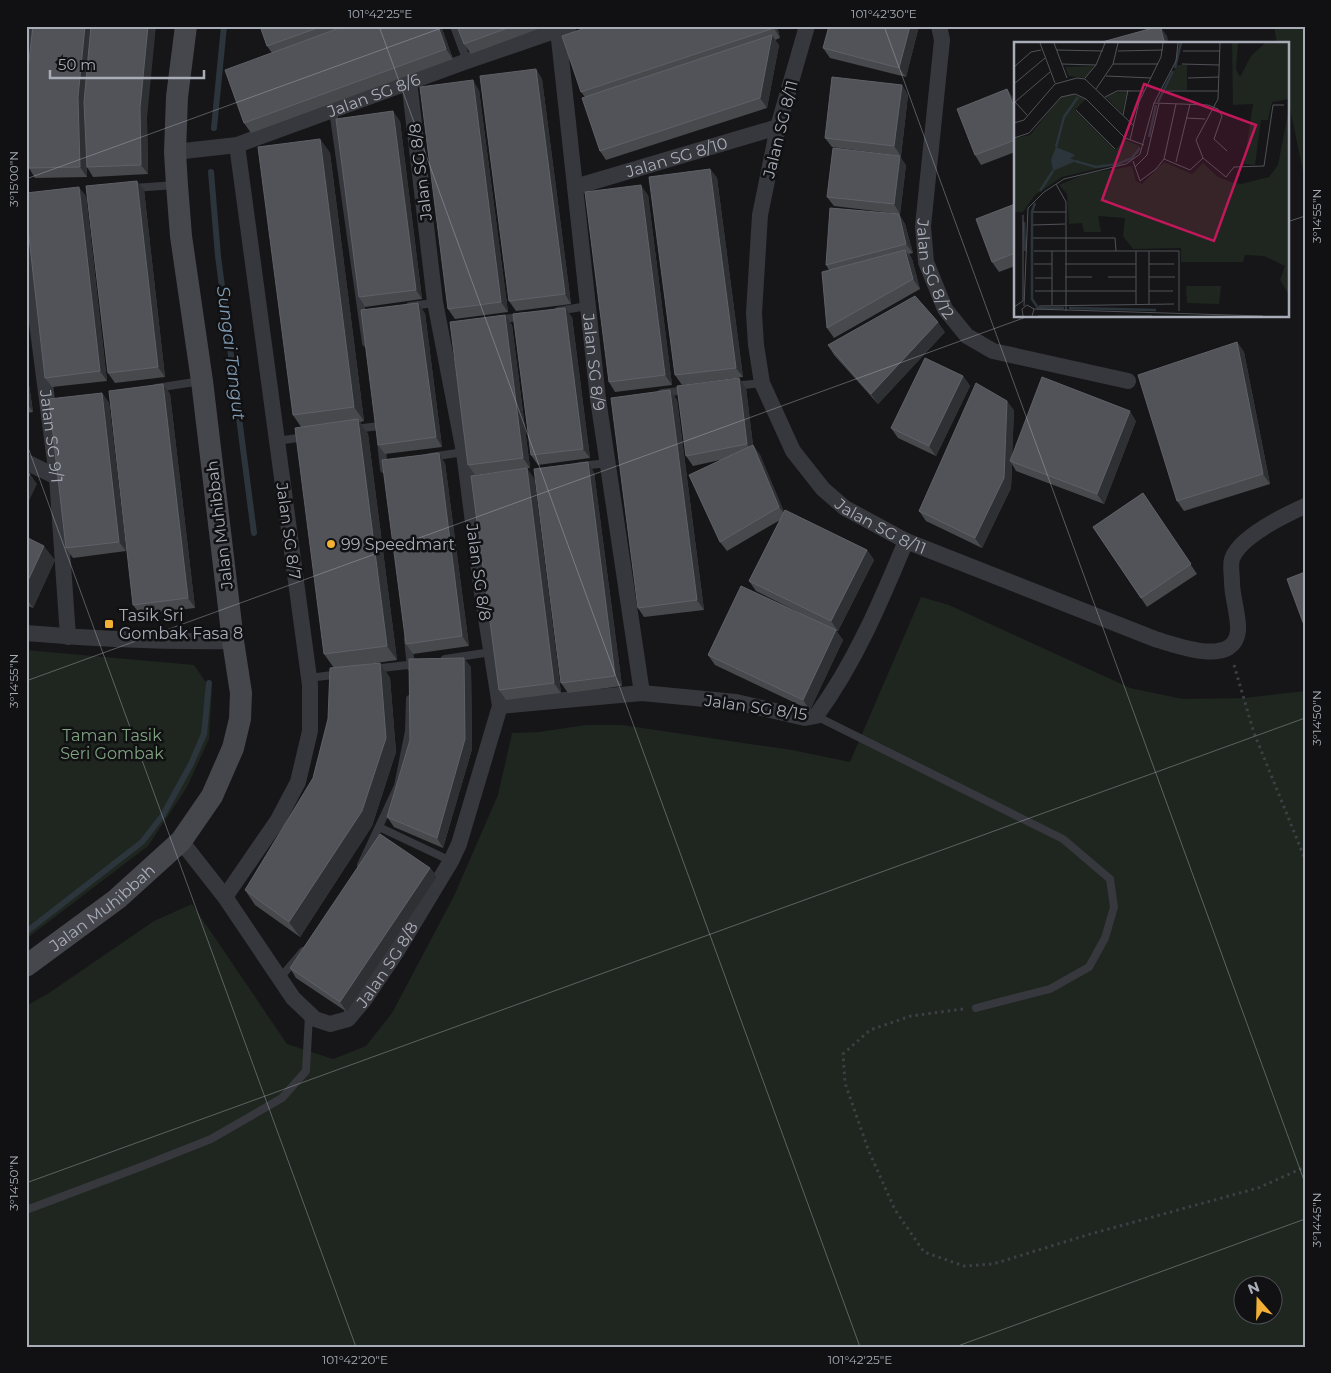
<svg xmlns="http://www.w3.org/2000/svg" width="1331" height="1373" font-family="Montserrat,sans-serif">
  <rect width="100%" height="100%" fill="#161618"/>
  <path fill="#1e261f" fill-rule="evenodd" d="M1274,26h31v155l-18,-87v-50h-10z
    M921,597l28,8 181,83 53,11 62,-1 60,-7v656h-1279v-341l23,-13 105,-72 38,-17 95,140 46,15 33,-13 26,-33 62,-117 44,-101 14,-62 27,-1 47,-7h36l170,25 58,12zM1244,1286h30v30h-30z
    M26,650l168,15 18,26 -3,48 -22,48 -39,59 -122,93z"/>
  <g fill="none" stroke-linecap="round" stroke-linejoin="round">
    <path stroke="#2c353c" stroke-width="6" d="M214,128l10,-102
      M211,172l7,84 36,277
      M26,932l116,-90 21,-27 28,-51 13,-30 5,-51"/>
    <path stroke="#3d3f44" stroke-width="3" stroke-dasharray="2.5 4" stroke-linecap="butt" d="M1234,665l20,68 51,126
      M963,1009l-52,7 -41,14 -27,24 2,29 23,66 27,61 29,42 40,14 29,-2 94,-29 171,-47 47,-21"/>
    <path stroke="#37383d" stroke-width="8" d="M454,26l13,35
      M333,110l33,233
      M133,188l43,-3
      M410,306l25,-3
      M558,311l29,-5
      M498,320l26,-4
      M734,386l28,-3
      M156,388l45,-7
      M662,393l26,-3
      M355,429l24,-3
      M277,441l27,-4
      M381,441l3,28
      M430,457l34,-5
      M580,466l29,-3
      M408,639l3,28
      M445,659l46,-7
      M373,669l43,-5
      M309,678l31,-4
      M816,716l247,123 47,40 4,28 -9,31 -16,29 -39,22 -74,19
      M379,827l72,34
      M361,865l37,-79 11,-55 1,-32
      M280,978l23,-27
      M26,1210l117,-44 68,-27 71,-41 24,-27 3,-56"/>
    <g stroke="#37383d" stroke-width="16">
      <path id="s1" d="M807,26l-29,101 -18,88 -6,98 2,32 6,38 31,68 30,38 22,19 61,33 249,98c21,6 79,29 83,-8 1,-15 -6,-34 -6,-49 0,-7 -2,-17 0,-23 7,-22 53,-44 73,-53"/>
      <path id="s2" d="M939,26l3,14 -19,186 3,36 19,47 22,27 26,15 135,30"/>
      <path id="s3" d="M558,30l40,369 44,294"/>
      <path d="M26,89l7,-63"/>
      <path id="s4" d="M175,152l62,-7 230,-84 102,-35"/>
      <path id="s5" d="M575,187l203,-60"/>
      <path id="s6" d="M26,238l31,239 11,160"/>
      <path d="M26,462l31,15"/>
      <path d="M26,633c69,6 137,9 207,8"/>
      <path d="M500,706l142,-13 94,9 69,16 11,-2c39,-53 65,-115 90,-175"/>
      <path id="s7" d="M181,841l44,56 68,101 22,21 15,5 18,-5 16,-19 31,-46 56,-93 8,-17 41,-138 -18,-113 -18,-141 -29,-150 -26,-221"/>
      <path d="M225,897l53,-77 20,-38 12,-51v-46l-73,-540"/>
    </g>
    <path stroke="#45474d" stroke-width="22" id="s8" d="M26,966l91,-67 64,-58 31,-45 21,-48 7,-29 1,-26 -8,-52 -31,-260 -21,-145 -4,-51 -2,-33 2,-55 9,-71"/>
  </g>
  <path fill="#47494d" d="M260,26h181l12,33 -202,74 -7,-10 28,-70 -5,-7z
    M457,26h89l-75,28 -7,-10z
    M777,26l3,12 -5,2 4,5 -12,63 -161,52 -6,-9 -15,-54 -4,-5z
    M919,26l-13,51 -76,-19 -7,-10z
    M536,69l6,10 29,225 -55,7 -7,-10z
    M902,85l6,10 -7,61 -69,-9 -7,-9z
    M1007,89l8,12v51l-34,13 -6,-10z
    M479,90l29,222 -53,7 -7,-10z
    M147,118l1,56 -55,3 -6,-10v10l-52,1 -6,-10z
    M400,121l22,178 -57,8 -6,-10z
    M320,139l10,14 34,268 -4,1 8,12 29,226 -57,8 40,-5 10,15 6,74 -24,74 -72,111 -45,-32 -10,-15 68,-112 15,-59 6,-51 -10,-14 -23,-227 -8,-12z
    M906,165l-6,49 -66,-8 -7,-9z
    M710,169l7,9 26,199 -61,8 -7,-10z
    M144,190l21,187 -50,6 -7,-10z
    M648,195l24,190 -57,7 -6,-10z
    M86,196l21,185 -55,6 -7,-9z
    M1015,204v62l-16,6 -7,-10z
    M899,214l6,10 8,29 -4,1 3,5 8,30 -86,49 -7,-10 2,-58 -3,-5z
    M425,313l17,134 -57,7 -7,-9z
    M505,315l7,10 18,143 -55,7 -7,-10z
    M572,317l18,141 -52,7 -7,-10z
    M945,332l-67,72 -44,-49 -6,-10z
    M1237,342l7,10 26,132 -86,27 -7,-10z
    M26,365l7,47 -7,1z
    M963,376l7,10 -34,70 -38,-18 -7,-10z
    M739,378l7,10 7,57 7,10 24,57 83,38 7,10 -36,71h-2l7,9 -33,70 -95,-45 -7,-10 120,-28 -72,-36 -7,-10 31,-61 -53,31 -7,-9v-82l-27,6 -7,-10z
    M163,384l7,10 25,214 -55,6 -7,-9z
    M670,390l7,10 27,210 -60,7 -6,-9z
    M102,393l7,10 17,148 -53,7 -7,-10z
    M1014,410l-2,44 124,-33 -32,83 -88,-33 -4,-7 -1,24 -29,60 -56,-27 -7,-10z
    M445,463l24,183 -56,8 -7,-10z
    M594,472l28,214 -54,7 -7,-10z
    M534,478l27,215 -55,7 -7,-10z
    M1143,493l54,81 -50,33 -54,-80z
    M26,537l29,23 -22,48 -7,-3z
    M471,667l1,82 -29,99 -49,-21 -7,-10z
    M430,868l7,9 -90,135 -51,-34 -6,-10z"/>
  <path fill="#2f3033" d="M85,26h8l-8,81 2,70 -7,-10 -2,-70z
    M148,26h8l-9,92 1,56 -7,-9 -1,-57z
    M438,26h3l12,33 -7,-10z
    M773,26h4l3,12 -6,-10z
    M910,26h9l-13,51 -7,-9z
    M1160,26l7,10 2,8h-4z
    M772,35l7,10 -12,63 -7,-10z
    M536,69l6,10 29,225 -6,-10z
    M473,80l6,10 29,222 -7,-10z
    M902,85l6,10 -7,61 -7,-10z
    M1007,89l8,12v8z
    M393,111l7,10 22,178 -6,-9z
    M320,139l10,14 34,268 -10,-14z
    M900,156l6,9 -6,49 -6,-10z
    M710,169l7,9 26,199 -7,-9z
    M137,181l7,9 21,187 -7,-10z
    M641,185l7,10 24,190 -7,-10z
    M79,187l7,9 21,185 -7,-10z
    M899,214l6,10 8,29 -7,-9z
    M905,250l7,9 8,30 -7,-10z
    M418,303l7,10 17,134 -6,-10z
    M565,308l7,9 18,141 -7,-9z
    M505,315l7,10 18,143 -7,-10z
    M938,322l7,10 -67,72 -7,-10z
    M1237,342l7,10 26,132 -7,-10z
    M26,365l7,47 -7,-10z
    M963,376l7,10 -34,70 -7,-10z
    M739,378l7,10 8,66 -7,-10z
    M163,384l7,10 25,214 -7,-10z
    M670,390l7,10 27,210 -7,-10z
    M102,393l7,10 17,148 -7,-9z
    M1007,401l7,9 -2,52 -2,-1 2,3 -1,24 -29,60 -7,-10z
    M1130,411l6,10 -32,83 -7,-10z
    M358,419l10,15 29,226 -10,-14z
    M753,445l7,10 26,61 -7,-9z
    M439,453l6,10 24,183 -7,-10z
    M588,462l6,10 28,214 -7,-10z
    M527,468l7,10 27,215 -7,-10z
    M30,474l7,10 -11,23v-25z
    M44,546l11,14 -22,48 -7,-10v-13z
    M867,550l7,10 -36,71 -7,-10z
    M836,630l7,10 -33,70 -7,-10z
    M464,658l7,9 1,82 -29,99 -6,-10z
    M380,663l10,15 6,74 -24,74 -72,111 -11,-15z
    M430,868l7,9 -90,135 -7,-10z"/>
  <path fill="#525359" stroke="#5f6168" d="M33,26h52l-7,71 2,70 -51,1 -3,-82z
    M91,26h57l-8,82 1,57 -54,2 -3,-65z
    M260,26h63l-56,20z
    M345,26h93l8,23 -202,74 -19,-53z
    M457,26h56l-49,18z
    M591,26h182l1,2 -193,64 -19,-56z
    M829,26h81l-11,42 -76,-20z
    M1160,26l5,18h-70z
    M772,35l-12,63 -160,53 -18,-53z
    M536,69l29,225 -56,7 -29,-225z
    M832,77l70,8 -8,61 -69,-8z
    M473,80l28,222 -53,7 -28,-222z
    M1007,89l8,20v31l-40,15 -18,-46z
    M393,111l23,179 -57,7 -23,-178z
    M320,139l34,268 -61,8 -35,-268z
    M833,148l67,8 -6,48 -67,-7z
    M710,169l26,199 -61,7 -26,-198z
    M137,181l21,186 -50,6 -22,-187z
    M641,185l24,190 -56,7 -24,-190z
    M79,187l21,184 -55,7 -19,-167v-18z
    M1015,204v49l-23,9 -16,-43z
    M830,208l69,6 7,30 -80,21z
    M905,250l8,29 -86,49 -5,-56z
    M915,296l23,26 -67,72 -43,-49z
    M418,303l18,134 -58,8 -17,-135z
    M565,308l18,141 -52,6 -18,-141z
    M505,315l18,143 -55,7 -18,-143z
    M1237,342l26,132 -86,27 -39,-126z
    M925,358l38,18 -34,70 -38,-18z
    M1042,377l88,34 -33,83 -87,-33z
    M739,378l8,66 -61,12 -9,-70z
    M976,383l31,18 -3,77 -29,60 -56,-27z
    M163,384l25,214 -55,7 -24,-214z
    M670,390l27,210 -59,8 -27,-210z
    M102,393l17,149 -53,6 -17,-149z
    M358,419l29,227 -63,8 -29,-226z
    M753,445l26,62 -59,35 -31,-67z
    M439,453l23,183 -56,8 -24,-184z
    M588,462l27,214 -54,7 -27,-214z
    M527,468l27,215 -55,7 -28,-214z
    M26,472l4,2 -4,8z
    M1143,493l48,71 -50,34 -48,-71z
    M785,510l82,40 -36,71 -82,-40z
    M26,537l18,9 -18,39z
    M1305,572v53h-1l-17,-46z
    M741,586l95,44 -33,70 -95,-45z
    M464,658l1,81 -28,99 -50,-21 23,-77 -1,-81z
    M380,663l6,75 -24,73 -73,111 -44,-32 68,-112 15,-59 2,-51z
    M380,834l50,34 -90,134 -50,-34z"/>
  <path fill="none" stroke="#a8adb8" stroke-width="1" stroke-opacity="0.45" d="M379,26l481,1321M884,26l421,1157M26,179l421,-153M1287,222l18,-6M26,442l330,905M26,681l1003,-365M26,1183l1279,-465M955,1347l350,-128"/>
  <g fill="#f2b134" stroke="#111113" stroke-width="2">
    <circle cx="331" cy="544" r="5"/>
    <rect x="104" y="619" width="10" height="10" rx="2.5"/>
  </g>
  <g text-anchor="middle" stroke-width="5" stroke-linejoin="round" paint-order="stroke">
    <g font-size="16" fill="#a8adb8" stroke="#111113">
      <text dy="6" stroke="none"><textPath href="#s4" startOffset="208">Jalan SG 8/6</textPath></text>
      <text transform="translate(780 129) rotate(-76)" y="6">Jalan SG 8/11</text>
      <text dy="6" stroke="none"><textPath href="#s5" startOffset="106">Jalan SG 8/10</textPath></text>
      <text transform="translate(420 172) rotate(-97)" y="6">Jalan SG 8/8</text>
      <text dy="6" stroke="none"><textPath href="#s2" startOffset="246">Jalan SG 8/12</textPath></text>
      <text dy="6" stroke="none"><textPath href="#s3" startOffset="334">Jalan SG 8/9</textPath></text>
      <text dy="6" stroke="none"><textPath href="#s6" startOffset="200">Jalan SG 9/1</textPath></text>
      <text dy="6" stroke="none"><textPath href="#s1" startOffset="556">Jalan SG 8/11</textPath></text>
      <text transform="translate(219 525) rotate(-97)" y="6">Jalan Muhibbah</text>
      <text transform="translate(289 531) rotate(82)" y="6">Jalan SG 8/7</text>
      <text transform="translate(479 572) rotate(82)" y="6">Jalan SG 8/8</text>
      <text transform="translate(756 707) rotate(8)" y="6">Jalan SG 8/15</text>
      <text dy="6" stroke="none"><textPath href="#s8" startOffset="96">Jalan Muhibbah</textPath></text>
      <text dy="6" stroke="none"><textPath href="#s7" startOffset="325">Jalan SG 8/8</textPath></text>
    </g>
    <g font-size="16" fill="#a8adb8" stroke="#111113" text-anchor="start">
      <text x="341" y="550">99 Speedmart</text>
      <text x="119" y="621">Tasik Sri<tspan x="119" dy="18">Gombak Fasa 8</tspan></text>
    </g>
    <g font-size="16" fill="#7fa381" stroke="#111113">
      <text x="112" y="741">Taman Tasik<tspan x="112" dy="18">Seri Gombak</tspan></text>
    </g>
    <g font-size="18" font-style="italic" fill="#7f9bb3" stroke="#111113">
      <text transform="translate(231 353) rotate(83)" y="6">Sungai Tangut</text>
    </g>
  </g>
  <g transform="translate(1014 42)">
    <rect width="275" height="275" fill="#161618"/>
    <path d="M218,1h6l-2,26 4,8 11,-21 14,-13h24v56l-17,3 -4,18h-7l-6,45 -11,-1 9,-60 -20,1zM163,23h10v25h-22zM80,24l-9,12 -16,-2 -4,-9zM113,50l-5,21 -16,-16 7,-4zM58,52l14,5 -11,11 40,40 10,-10 15,6 -1,7 -21,11 -56,13 -27,18 -12,17h-9v-74l16,-3 31,-38zM275,66v187l-9,-15 5,-14 -21,-10 -19,-1 -2,7h-62v-14l-48,1 -10,-13 2,-18 -27,-2 3,16h-17l-2,-9 -13,1 -2,-30 -8,-9 26,-11 47,-8 4,15 6,3 22,-22 28,12 11,-11 15,14 13,5 10,2 28,-7 9,-12zM172,244h35l-2,18 -32,-1z" fill="#1e261f"/>
    <path d="M42,105l17,7 2,2 -5,2 6,3 -23,10 -2,-11z" fill="#2c353c"/>
    <path fill="none" stroke="#2c353c" stroke-width="2.5" d="M161,26l6,-25M144,60l15,-31M135,95l7,-32M42,105l8,-30 14,-20M61,119l21,6 22,-3 14,-6 8,-10M26,149l13,-20M21,161l-3,9v87l6,9h26M10,180l1,29M55,266l87,2"/>
    <path fill="none" stroke="#505258" stroke-width="1" d="M26,1l15,40M40,1l13,35M206,1l-2,56 -22,41 7,18 23,19 8,-10 30,-1 9,-61h11M43,8l46,1M104,9l45,-1M169,9h37M48,22l34,1M99,22h45M168,22l37,1M0,25l17,-15 10,-2M92,34l45,2M71,36l11,-13 9,-22M174,36l31,-1M0,42l31,-26M82,47l17,-25 5,-21M152,49h52M91,55l12,-6h27M1,60l35,-30M1,60l12,13M140,61l54,2 10,4 4,7 -8,23 13,12M62,68l39,39M109,73l5,-25M172,76l19,1M0,81l10,-3 31,-36 22,-6 8,1 49,47M0,96l15,-5 32,-36 14,-3 11,5 39,39 19,7M116,98l9,-38 22,-45 2,-14M150,117l26,11 13,-12M119,119l7,20 16,-12 8,-10 12,-55M162,120l14,-58M121,125l12,-12 12,-51M42,142l10,18v109M19,170h33M19,183l32,-1M19,196h82l1,13M20,209h145v60M38,209v54M122,209v54M20,222h18M51,222h71M135,222h25M51,235h27M94,235h28M135,235h26M21,236h17M21,249h101M135,249h24M135,263v-54M10,264l4,-98 16,-16 20,-13 62,-15 14,-10 14,-51 22,-42 2,-18M25,264l135,-2M0,265l9,-6v-86M20,267l229,7M9,274l-1,-7 5,-4 7,4 -2,7M24,274h114"/>
    <path fill="#c2185b" fill-opacity="0.15" stroke="#c2185b" stroke-width="2.5" d="M130,42l112,41 -42,116 -112,-41z"/>
    <rect width="275" height="275" fill="none" stroke="#a8adb8" stroke-width="2.5"/>
  </g>
  <rect width="1331" height="1373" fill="none" stroke="#111113" stroke-width="55"/>
  <g transform="translate(1258 1300) rotate(340)"><circle r="24" fill="#111113" stroke="#4d4f55"/>
  <path d="M0-4L9 19L0 12L-9 19Z" fill="#f2b134"/>
  <text y="-8" font-size="14" font-weight="bold" text-anchor="middle" fill="#a8adb8">N</text>
  </g>
  <path d="M50 70v8h154v-8" fill="none" stroke="#a8adb8" stroke-width="2.5"/>
  <text x="58" y="70" font-size="15" fill="#a8adb8" stroke="#111113" stroke-width="4" paint-order="stroke">50 m</text>
  <rect x="28" y="28" width="1276" height="1318" fill="none" stroke="#a8adb8" stroke-width="2"/>
  <g font-size="12" text-anchor="middle" fill="#a8adb8">
    <text x="380" y="18">101°42'25"E</text>
    <text x="884" y="18">101°42'30"E</text>
    <text transform="translate(14 179) rotate(-90)" y="4">3°15'00"N</text>
    <text transform="translate(1317 216) rotate(-90)" y="4">3°14'55"N</text>
    <text transform="translate(14 681) rotate(-90)" y="4">3°14'55"N</text>
    <text transform="translate(1317 718) rotate(-90)" y="4">3°14'50"N</text>
    <text transform="translate(14 1183) rotate(-90)" y="4">3°14'50"N</text>
    <text transform="translate(1317 1220) rotate(-90)" y="4">3°14'45"N</text>
    <text x="355" y="1364">101°42'20"E</text>
    <text x="860" y="1364">101°42'25"E</text>
  </g>
</svg>
